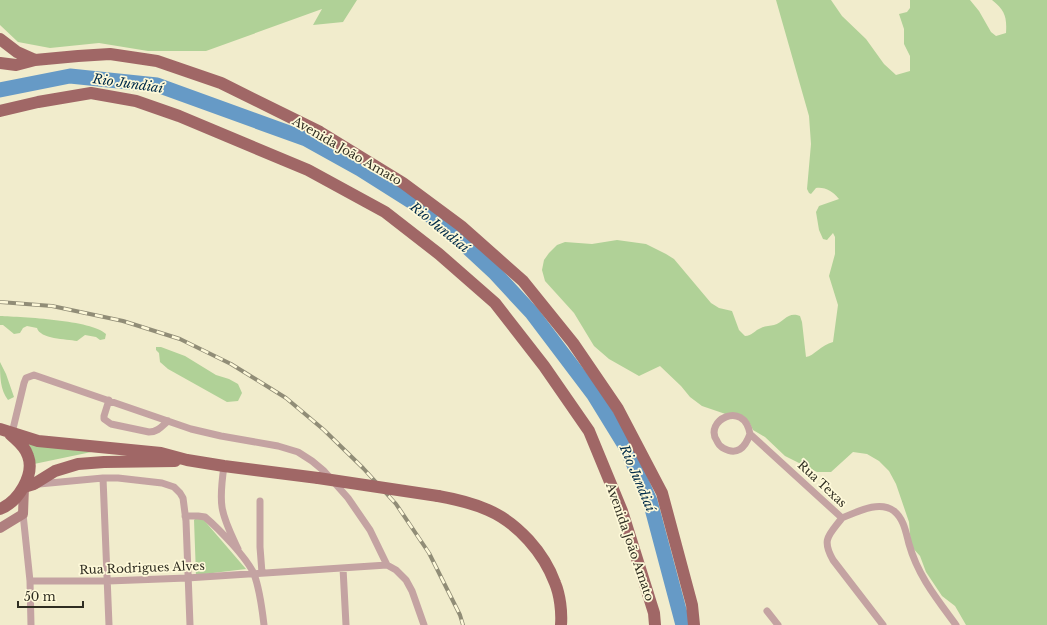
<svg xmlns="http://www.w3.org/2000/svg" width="1047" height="625" font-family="'Libre Baskerville',serif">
  <rect width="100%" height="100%" fill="#f1eccc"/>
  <path fill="#b0d197" d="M0,0h357l-14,22 -30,3 9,-16 -116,42h-58l-49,-8 -49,5 -32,-6 -18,-17z
    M776,0h55l11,16 24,23 18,25 12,11 14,-4v-15l-6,-12v-15l-5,-15 8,-2 3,-4v-8h60l9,11 12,21 5,4 10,-3c1,-16 -1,-23 -14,-33h55v625h-81l-11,-19 -13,-10 -16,-24 -6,-16 -9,-10 -2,-24 -13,-38 -7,-13 -10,-10 -12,-7 -14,-2 -22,20h-14l-32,-16 -20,-19 -12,-7 -4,-8 -47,-16 -12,-9 -9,-11 -21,-20 -21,10 -30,-17 -15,-13 -20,-33 -29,-32 -3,-11 2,-10 5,-7 8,-8 8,-3 27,2 25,-4 29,4 20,10 8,5 37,44 8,5 13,3 7,19 6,6c7,0 10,-6 16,-8 4,-2 9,-2 13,-3 10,-3 14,-14 26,-9l2,6 4,35c8,-1 15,-12 27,-15l5,-37 -9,-29 6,-22v-17l-2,-4 -6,7 -4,-1 -4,-9 -3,-18 3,-6 20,-7c-7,-8 -13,-12 -23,-11l-5,6 -2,-1 -2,-4 4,-45 -2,-28z
    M0,316c22,1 92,4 106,18l-1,5 -5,1 -4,-3 -11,-2 -8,6c-11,-2 -37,-2 -40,-13l-10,-2 -4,2 -3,5 -6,1 -11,-9h-3z
    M156,347h5l24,9 31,19 13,4 9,5 4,9 -4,8 -11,1 -59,-33 -8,-7 -1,-9 -3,-3z
    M0,362l6,12 8,23 -6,3c-8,-10 -8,-24 -8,-38z
    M26,441l75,9 -67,14z
    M195,519h8l43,50 -50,6 -2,-55z"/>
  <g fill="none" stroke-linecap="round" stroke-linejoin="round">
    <path stroke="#669ac6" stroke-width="15" d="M0,90l70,-14 87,9 149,54 54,30 57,36 36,29 41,38 38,41 62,82 32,52 24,54 33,124"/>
    <path stroke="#c4a3a2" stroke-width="7" d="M109,400l-5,16v3l7,5 38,8c9,0 13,-6 19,-11
      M12,433l12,-50 2,-5 8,-3 157,54 30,7 57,10 20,6 14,9 12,10 24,27 22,32 17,35 9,5 10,10 6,11 12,34
      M750,434c-5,14 -13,22 -27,14 -3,-2 -5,-4 -6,-7 -14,-20 27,-42 33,-7l92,84
      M224,466c-2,14 -4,28 -2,41 2,14 10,29 16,42
      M103,478l6,147
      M39,484l64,-6h15l44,5 12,4 6,6 3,5 3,23 4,104
      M260,501v46l2,26
      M23,514l7,67 1,44
      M185,516h13l7,1c14,12 42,41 49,57 6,16 8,34 10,51
      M842,518c15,-6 37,-18 52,-7 10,8 12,22 15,33 9,32 28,55 47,81
      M842,518c-13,17 -21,21 -9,42l50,65
      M343,568l3,57
      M30,581h78l79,-3 200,-13
      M767,611l11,14"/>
    <path stroke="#af807f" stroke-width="10" d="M0,528l23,-14 1,-27"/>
    <path stroke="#a06766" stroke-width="12" d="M0,39l17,13 18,8
      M0,63l16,2 19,-5 43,-4 32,-2 47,7 64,22 99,49 83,51 58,43 62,55 50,62 45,66 44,84 30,112 2,20
      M0,111l38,-9 53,-9 45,8 43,15 129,54 77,42 54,42 56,49 49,63 45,65 33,80 32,102 1,12
      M0,429l38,12 123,12 26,7 37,6 94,12
      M24,487l10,-3 21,-13 23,-7 26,-2 71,-1
      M438,496c17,3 34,7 50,14 30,13 56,43 67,73 5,12 7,29 6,42
      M0,509c18,-7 35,-34 28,-53 -3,-10 -11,-15 -18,-22"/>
    <defs>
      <path id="rail" d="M0,302l52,4 71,15 57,18 51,25 55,34 38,32 39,38 33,36 33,49 31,62 3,10"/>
    </defs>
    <use href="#rail" stroke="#918d77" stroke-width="4"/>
    <use href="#rail" stroke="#fef9d9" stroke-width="2.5" stroke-dasharray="8" stroke-linecap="butt"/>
    <path stroke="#a06766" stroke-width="12" d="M318,478l120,18"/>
  </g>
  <g text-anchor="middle" stroke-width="3.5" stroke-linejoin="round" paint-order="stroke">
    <g font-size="12" fill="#2f2d21" stroke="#fef9d9">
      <text transform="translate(347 151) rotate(30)" y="4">Avenida João Amato</text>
      <text transform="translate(822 484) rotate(43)" y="4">Rua Texas</text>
      <text transform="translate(630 542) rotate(71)" y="4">Avenida João Amato</text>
      <text transform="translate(142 568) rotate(-2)" y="4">Rua Rodrigues Alves</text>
    </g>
    <g font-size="13" font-style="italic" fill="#012b49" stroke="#fef9d9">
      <text transform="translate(128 83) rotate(8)" y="5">Rio Jundiaí</text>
      <text transform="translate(440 227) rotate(39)" y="5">Rio Jundiaí</text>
      <text transform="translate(638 478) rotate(67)" y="5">Rio Jundiaí</text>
    </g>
  </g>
  <path d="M18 601v6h65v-6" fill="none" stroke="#2f2d21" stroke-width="2"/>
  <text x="24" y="601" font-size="12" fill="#2f2d21" stroke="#fef9d9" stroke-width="3" paint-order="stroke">50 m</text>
</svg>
